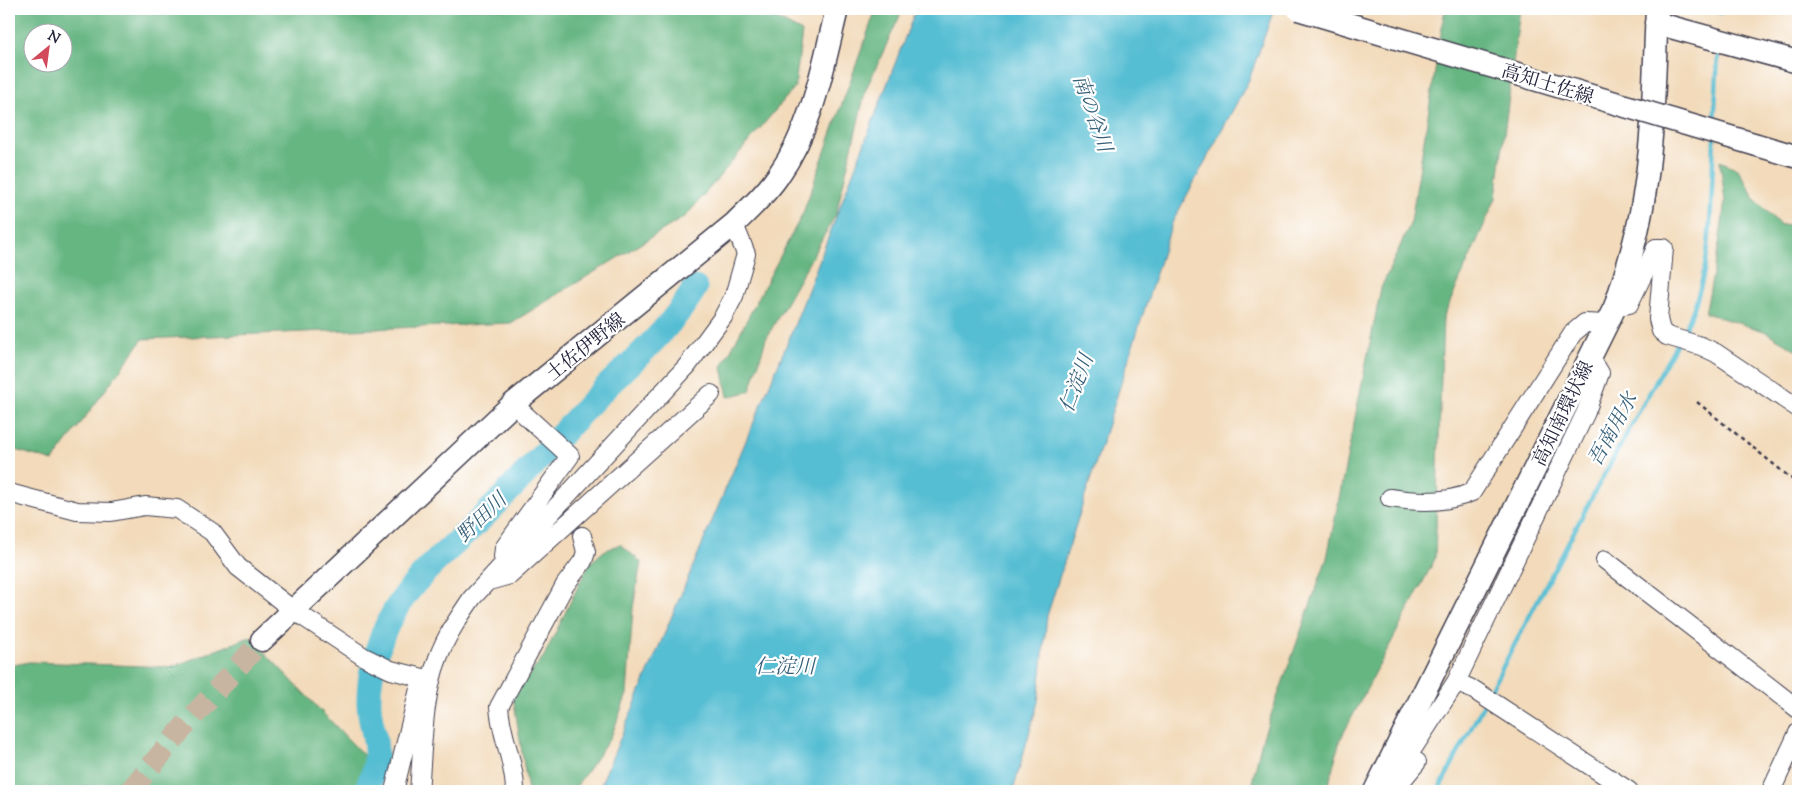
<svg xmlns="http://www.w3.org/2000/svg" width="1807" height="800" font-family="'Sorts Mill Goudy','Noto Serif JP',serif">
  <rect width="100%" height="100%" fill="#fff"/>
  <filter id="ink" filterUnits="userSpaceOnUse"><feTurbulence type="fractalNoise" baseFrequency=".02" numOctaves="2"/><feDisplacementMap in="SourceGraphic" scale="10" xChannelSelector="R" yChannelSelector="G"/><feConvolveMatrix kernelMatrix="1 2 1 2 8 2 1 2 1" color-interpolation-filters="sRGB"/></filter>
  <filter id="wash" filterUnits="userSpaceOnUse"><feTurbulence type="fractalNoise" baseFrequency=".0096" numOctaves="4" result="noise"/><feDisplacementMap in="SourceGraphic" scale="20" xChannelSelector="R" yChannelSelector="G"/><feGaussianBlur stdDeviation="1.12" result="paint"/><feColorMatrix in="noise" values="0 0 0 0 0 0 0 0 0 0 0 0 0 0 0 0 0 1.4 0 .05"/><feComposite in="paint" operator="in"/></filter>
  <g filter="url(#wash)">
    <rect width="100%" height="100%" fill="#f2daba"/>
    <path fill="#66b682" stroke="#446c5e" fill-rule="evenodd" d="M9,9h749l44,23 -7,55 -109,129 -175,107 -368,16 -90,122 -44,-13zM62,32v30h-30v-30z
      M876,9h27l-37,80 -30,125 -70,125 -16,52 -22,6 -6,-30 81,-154z
      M1445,9h75l-24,189 -53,120 -8,241 -95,181 -13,51h-77l12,-51 65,-182 54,-270 30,-66z
      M1720,161l18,8 17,30 25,26 18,-1v127l-34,-20 -59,-18 13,-62 7,-50z
      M620,544l21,18 -8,46 -6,86 -16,43 -38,54h-45l-15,-95 31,-40 45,-92 15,-13z
      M250,637l120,125 -9,29h-352v-125l20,-4 143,5z"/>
    <path fill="#56bed3" stroke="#3c7087" d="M916,9h358l-25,71 -77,143 -125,393 -9,86 -25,89h-415l193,-457z"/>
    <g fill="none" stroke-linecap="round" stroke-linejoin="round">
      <path stroke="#56bed3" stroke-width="4.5" d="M1720,13l1,-4
        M1714,126l4,-71
        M1681,336c34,-61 29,-130 33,-197
        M1488,695l111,-211 78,-141
        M1438,791l47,-89"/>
      <path stroke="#56bed3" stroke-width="25" d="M366,791c4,-10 10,-21 10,-32 2,-18 -7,-38 -7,-56 -1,-29 10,-66 25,-91 23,-39 59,-65 90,-96 40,-39 77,-82 115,-122 35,-35 70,-63 96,-106"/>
    </g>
  </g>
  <g filter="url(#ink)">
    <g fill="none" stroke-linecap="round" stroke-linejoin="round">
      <path stroke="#c8b5a1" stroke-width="22" stroke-dasharray="22 11" stroke-linecap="butt" d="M130,791l58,-69 74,-82"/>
      <defs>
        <path id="minor" d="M1615,307l14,-3 27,-56h8l-6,71 3,12 6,5 34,10 15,7 82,55
          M9,493l68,18 34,1 34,-6 32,3 35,23 26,35 55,43 71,47 27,13 40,10
          M1390,498c26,4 57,6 82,-6l101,-159 12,-10 22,1
          M503,557l1,-9 66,-92 -57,-52
          M1605,560l193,149
          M489,581l21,-6 201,-181
          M1456,682l18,8 155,101
          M1382,775l12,-4 10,-9 52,-80 130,-270 14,-39 -10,-16
          M394,791l26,-106
          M419,791c4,-43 3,-92 19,-133 8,-22 21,-41 34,-60l215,-232 36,-49 11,-21 12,-42 -12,-30
          M515,791c0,-28 -14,-55 -16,-84l66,-122 18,-24 3,-9 -4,-16
          M1393,791l24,-29
          M1771,791l27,-58"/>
        <path id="major" d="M1656,23l142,39
          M1757,145l41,12
          M262,640l251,-236 221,-180c15,-15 32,-30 44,-48 35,-50 45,-109 59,-167
          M1375,791l240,-484c11,-33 21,-66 27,-100 12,-62 12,-135 15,-198"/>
      </defs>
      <use href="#minor" stroke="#413e4e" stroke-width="20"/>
      <use href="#major" stroke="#413e4e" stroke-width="25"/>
      <path stroke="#413e4e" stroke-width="2.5" stroke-dasharray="4 4" stroke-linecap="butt" d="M1697,402l101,82"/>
      <use href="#minor" stroke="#fff" stroke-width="18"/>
      <use href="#major" stroke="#fff" stroke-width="22"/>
      <defs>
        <path id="major-bridge" d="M1298,9l459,136"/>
      </defs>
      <use href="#major-bridge" stroke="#413e4e" stroke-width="25" stroke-linecap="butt"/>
      <use href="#major-bridge" stroke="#fff" stroke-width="22"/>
    </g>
  </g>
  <g text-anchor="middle" stroke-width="4.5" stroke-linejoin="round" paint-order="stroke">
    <g font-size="19" fill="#22223b" stroke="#fff">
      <text transform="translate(1548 83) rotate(17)" y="7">高知土佐線</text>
      <text transform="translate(585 346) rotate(-39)" y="7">土佐伊野線</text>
      <text transform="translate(1562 413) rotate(-64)" y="7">高知南環状線</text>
    </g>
    <g font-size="20" font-style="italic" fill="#376078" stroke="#fff">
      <text transform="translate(1093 113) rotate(71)" y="7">南の谷川</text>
      <text transform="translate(1076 383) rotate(-69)" y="7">仁淀川</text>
      <text transform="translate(1612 429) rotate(-61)" y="7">吾南用水</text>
      <text transform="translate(481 517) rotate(-44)" y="7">野田川</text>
      <text x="785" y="673">仁淀川</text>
    </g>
  </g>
  <rect width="1807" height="800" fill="none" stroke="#fff" stroke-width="30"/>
  <g transform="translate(48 48) rotate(29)"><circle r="24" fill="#ffffff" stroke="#a7a7b1"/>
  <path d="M0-4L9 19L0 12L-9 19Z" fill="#d1495b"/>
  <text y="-8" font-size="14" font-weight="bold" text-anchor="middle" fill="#22223b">N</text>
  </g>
</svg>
